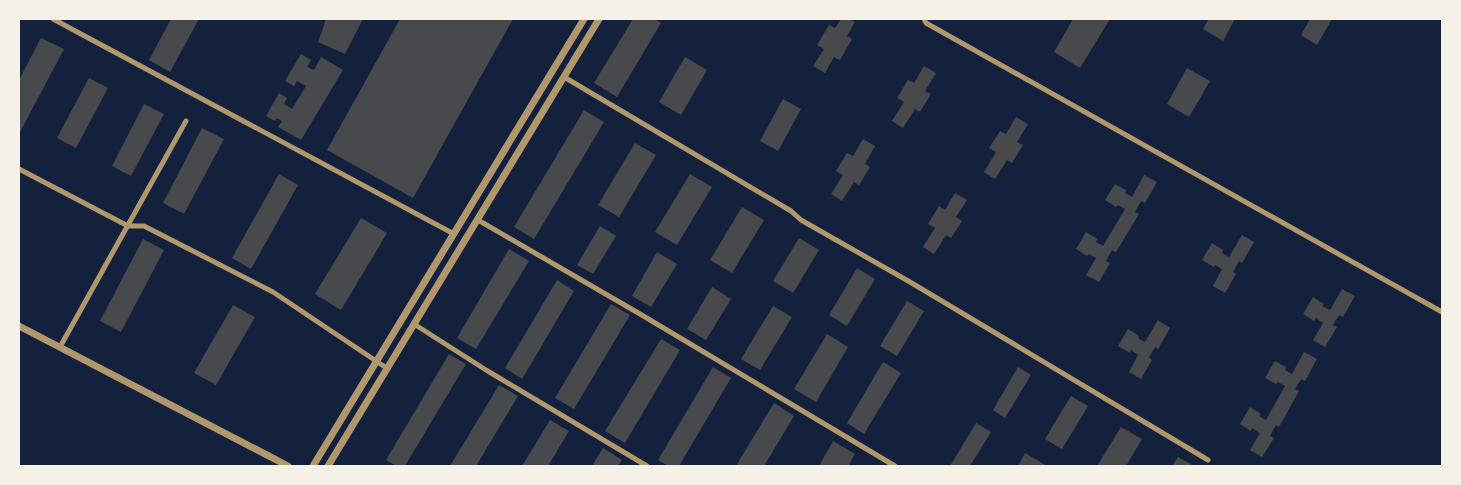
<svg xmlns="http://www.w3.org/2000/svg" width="1461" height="485" font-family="'Times New Roman',serif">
  <rect width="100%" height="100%" fill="#14213d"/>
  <path fill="#48494c" d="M171,19h28l-29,53 -21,-12z
    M326,19h37l-18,35 -27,-12z
    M400,19h113l-100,179 -86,-48z
    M633,19h21l7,4 -44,74 -23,-14z
    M841,19h9l5,3 -8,14 5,3 -12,21 -6,-3 -9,16 -12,-7 11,-17 -7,-4 12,-20 6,3z
    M1073,19h37l-30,49 -26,-16z
    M1209,19h26l-12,22 -20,-12z
    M1310,19h22l-15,26 -16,-10z
    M41,38l23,11 -45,85v-54z
    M301,54l10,6 -4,7 7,3 7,-13 22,13 -42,70 -23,-13 4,-6 -5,-3 -2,3 -9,-5 13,-23 8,5 -3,6 8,5 14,-23 -9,-5 -3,5 -9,-5z
    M685,57l22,13 -26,45 -22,-13z
    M924,66l12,7 -11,18 6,3 -11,18 -5,-3 -12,19 -11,-7 12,-19 -7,-4 11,-18 6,3z
    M1187,68l23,13 -21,36 -22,-13z
    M89,78l19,10 -32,60 -19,-10z
    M783,99l18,10 -23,42 -18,-10z
    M144,104l20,10 -33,62 -19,-10z
    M584,110l20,12 -70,117 -20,-12z
    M1016,117l12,7 -11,18 6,3 -11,18 -5,-3 -12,19 -11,-7 12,-20 -7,-4 11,-17 6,3z
    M202,128l22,11 -40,75 -21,-11z
    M863,139l12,7 -10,18 5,3 -11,18 -5,-3 -12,19 -11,-7 12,-19 -7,-4 11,-18 6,3z
    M635,143l21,12 -37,62 -21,-12z
    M279,174l19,11 -47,84 -19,-11z
    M690,174l22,13 -35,58 -22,-13z
    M1144,175l13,7 -12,21 -4,-2 -6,11 4,2 -23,38 -4,-2 -6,11 4,2 -11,19 -13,-7 10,-17 -7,-4 -2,2 -11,-7 10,-17 11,7 -1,3 7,4 22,-37 -7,-4 -2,2 -11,-7 10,-16 11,6 -1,3 7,4z
    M955,193l12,7 -11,17 6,4 -11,17 -5,-3 -12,19 -11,-7 12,-19 -7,-4 11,-18 6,4z
    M742,207l22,13 -32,53 -22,-13z
    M361,218l26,15 -46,77 -26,-16z
    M600,226l16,10 -23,38 -16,-9z
    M1242,235l12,7 -12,21 -3,-2 -6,11 3,2 -11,19 -12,-7 9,-17 -7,-4 -1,2 -12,-7 10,-17 11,7 -1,3 7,4z
    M799,238l20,12 -26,43 -20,-12z
    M143,239l21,11 -43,82 -21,-11z
    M509,249l20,12 -53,88 -19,-11z
    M657,252l20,12 -26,43 -19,-11z
    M857,268l18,11 -28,47 -18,-11z
    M557,280l17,11 -52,88 -17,-11z
    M712,287l19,12 -25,41 -19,-11z
    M1342,289l13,7 -12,21 -4,-2 -6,10 4,2 -12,20 -12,-7 10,-17 -7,-5 -2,3 -11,-7 10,-17 11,7 -2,2 8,4z
    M907,301l17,10 -27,45 -17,-10z
    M611,304l19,11 -56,94 -19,-11z
    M233,305l22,12 -39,68 -22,-12z
    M773,306l19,11 -32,53 -19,-11z
    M1158,320l12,8 -12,21 -3,-2 -6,10 3,3 -11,19 -12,-7 9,-17 -7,-5 -1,3 -12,-7 10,-17 11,7 -1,2 7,4z
    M827,334l21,13 -32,55 -22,-13z
    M661,339l19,11 -55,93 -20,-12z
    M1304,352l13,7 -12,22 -4,-2 -6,10 4,2 -20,36 -3,-2 -6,11 4,2 -12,19 -12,-7 10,-17 -8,-5 -1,3 -11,-7 10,-17 11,7 -2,2 7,4 19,-34 -7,-4 -2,2 -11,-6 10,-17 11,6 -1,3 7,4z
    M449,354l17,10 -61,102h-9l-10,-6z
    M883,362l18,11 -37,61 -17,-11z
    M713,367l18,11 -52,88h-11l-10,-6z
    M1018,367l13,8 -26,43 -12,-8z
    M499,385l19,11 -42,70h-26z
    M1071,396l17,10 -26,43 -17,-10z
    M774,403l20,13 -30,50h-28z
    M550,420l19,11 -21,35h-26z
    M976,423l15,9 -21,34h-20z
    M1121,427l21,12 -16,27h-29z
    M833,441l22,13 -7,12h-29z
    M603,448l19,12 -4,6h-26z
    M1025,453l22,13h-29z
    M1178,457l16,9h-22z"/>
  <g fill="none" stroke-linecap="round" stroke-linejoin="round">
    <path stroke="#b1986c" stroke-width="5" d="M53,19l401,215
      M924,19l2,4 516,289
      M564,77l227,134 10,9 109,62 298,178
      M19,169l109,57h16l129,66 115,77
      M478,220l162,94 255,152
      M414,324l72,46 161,96
      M60,347l126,-226"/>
    <path stroke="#b1986c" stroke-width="7" d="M19,326l269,140
      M313,466l271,-447
      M328,466l271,-447"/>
  </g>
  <rect width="1461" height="485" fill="none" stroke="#f6f1e7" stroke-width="40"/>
</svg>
